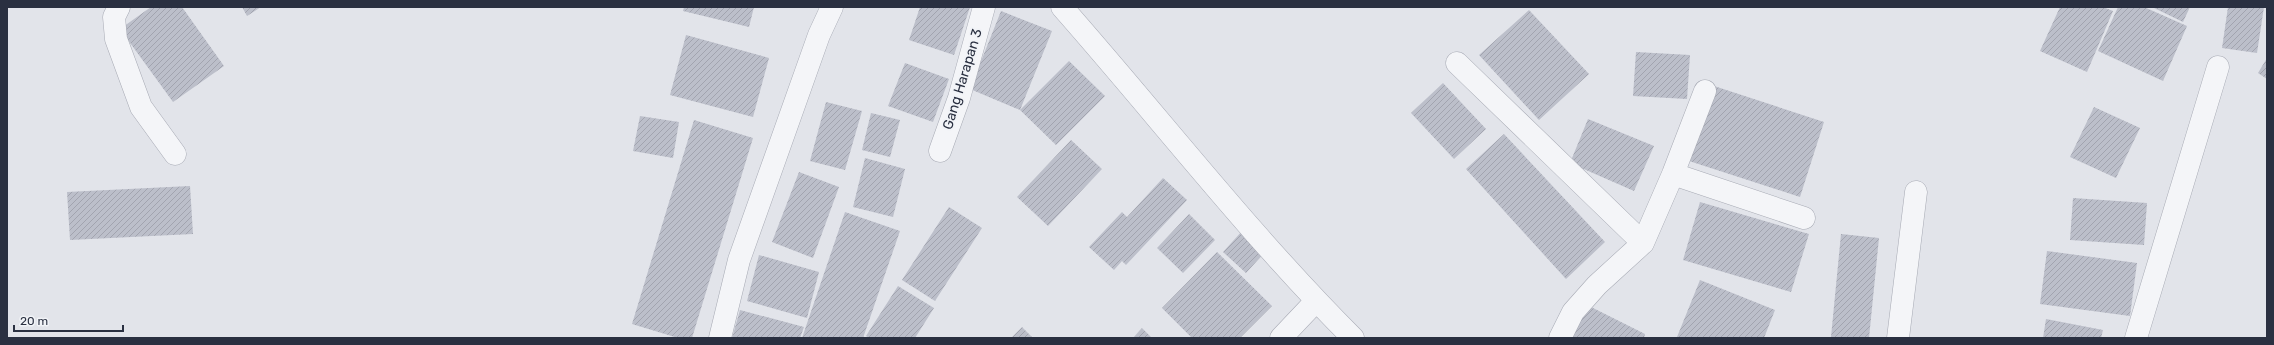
<svg xmlns="http://www.w3.org/2000/svg" width="2274" height="345" font-family="Rubik,sans-serif">
  <defs>
    <pattern id="building-hatch" width="6" height="6" patternUnits="userSpaceOnUse"><rect width="6" height="6" fill="#bcbfca"/><path d="M-1 1l2-2M0 6l6-6M5 7l2-2" fill="none" stroke="#a2a4af"/></pattern>
  </defs>
  <rect width="100%" height="100%" fill="#e2e4ea"/>
  <path fill="url(#building-hatch)" d="M151,7h31l42,59 -51,36 -53,-73z
    M242,7h19l-14,9z
    M684,7h70l-5,20 -66,-16z
    M920,7h50l-16,48 -45,-15z
    M2060,7h43l10,4 -26,61 -47,-21z
    M2118,7h26l43,19 -24,55 -65,-30z
    M2152,7h38l-7,15z
    M2228,7h36l-7,46 -35,-5z
    M1529,10l60,64 -50,46 -60,-65z
    M1001,11l51,20 -32,79 -50,-21z
    M686,35l83,23 -16,59 -83,-22z
    M1636,52l54,3 -3,44 -54,-3z
    M2267,58v21l-9,-6z
    M1069,61l36,35 -49,49 -36,-35z
    M905,63l44,16 -16,43 -45,-16z
    M1443,83l43,46 -32,30 -43,-46z
    M1711,85l113,37 -24,75 -114,-37z
    M826,102l36,9 -17,59 -35,-9z
    M2094,107l46,21 -24,50 -46,-21z
    M871,113l29,7 -10,37 -28,-7z
    M640,116l39,6 -6,36 -40,-7z
    M1588,119l66,27 -20,45 -64,-28z
    M694,120l59,18 -61,200h-14l-46,-14z
    M1504,134l101,108 -39,37 -100,-110z
    M1071,140l31,29 -54,57 -31,-29z
    M865,158l40,11 -12,48 -40,-10z
    M799,172l40,15 -26,71 -41,-16z
    M1163,178l24,22 -61,65 -4,-4 -8,9 -25,-23 33,-35 5,5z
    M190,186l3,48 -123,6 -3,-48z
    M2073,198l74,5 -3,42 -74,-5z
    M1700,202l109,32 -18,58 -108,-32z
    M949,207l33,21 -47,73 -33,-21z
    M845,212l55,19 -28,81 -9,26h-61z
    M1189,214l26,26 -32,33 -26,-25z
    M1243,230l23,21 -20,22 -23,-21z
    M1841,234l38,4 -10,100 -38,-1z
    M2047,251l90,12 -7,53 -90,-12z
    M1217,252l55,54 -32,32h-48l-30,-30z
    M759,255l60,17 -12,46 -60,-17z
    M1700,280l75,30 -11,28 -87,-1z
    M898,286l36,22 -19,30h-46l-3,-2z
    M1585,304l60,30 -1,4h-75z
    M740,310l64,17 -4,11h-68z
    M2046,319l57,11 -2,8h-58z
    M1022,327l11,11h-22z
    M1142,328l10,10h-19z"/>
  <g fill="none" stroke-linecap="round" stroke-linejoin="round">
    <defs>
      <path id="minor" d="M119,7l-5,10 2,22 25,68 34,47
        M1062,7c97,110 187,227 291,331
        M1457,63l186,180
        M940,151l19,-53 25,-91
        M1673,174l131,44
        M720,338l19,-78 80,-225 13,-28
        M1281,338l35,-37
        M1560,338l13,-26 24,-27 46,-42 30,-69 32,-83
        M1898,338l18,-146
        M2136,338l82,-271"/>
    </defs>
    <use href="#minor" stroke="#a7aab4" stroke-width="23"/>
    <use href="#minor" stroke="#f4f5f8" stroke-width="22"/>
  </g>
  <g text-anchor="middle" stroke-width="3.5" stroke-linejoin="round" paint-order="stroke">
    <g font-size="14" fill="#2a3041" stroke="#f1f3f7">
      <text transform="translate(962 79) rotate(-73)" y="5">Gang Harapan 3</text>
    </g>
  </g>
  <rect width="2274" height="345" fill="none" stroke="#2a3041" stroke-width="16"/>
  <path d="M14 325v6h109v-6" fill="none" stroke="#2a3041" stroke-width="2"/>
  <text x="20" y="325" font-size="12" fill="#2a3041" stroke="#f1f3f7" stroke-width="3" paint-order="stroke">20 m</text>
</svg>
